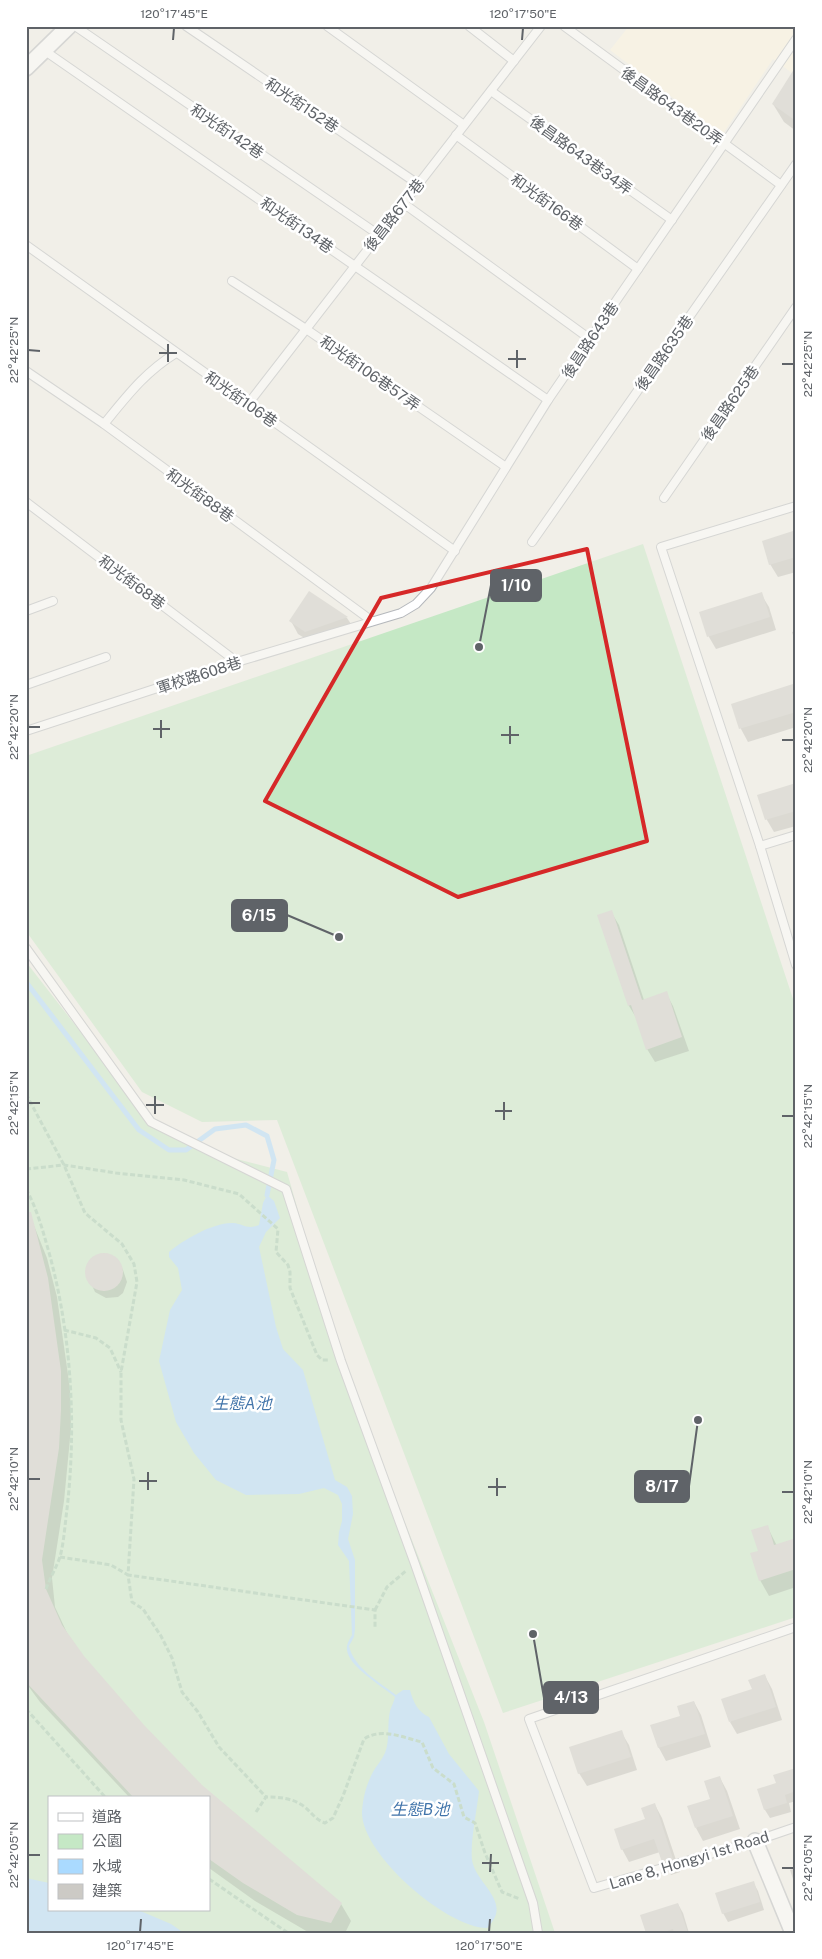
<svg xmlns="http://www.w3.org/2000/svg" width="822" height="1959" font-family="'Public Sans','Noto Sans TC',sans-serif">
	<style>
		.commercial { fill: #fef7e0 }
		.green { fill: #c5e8c5; fill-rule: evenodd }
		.water { fill: #aadaff }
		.shadow { fill: #0003 }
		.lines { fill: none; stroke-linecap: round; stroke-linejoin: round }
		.stream { stroke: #aadaff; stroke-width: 5 }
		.building { fill: #cccac5 }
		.service-casing { stroke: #b5b8bc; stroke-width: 10 }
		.minor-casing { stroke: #b5b8bc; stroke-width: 18 }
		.path { stroke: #9cc7a9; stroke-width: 3; stroke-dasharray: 5 2.5; stroke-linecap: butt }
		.service { stroke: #fff; stroke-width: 8 }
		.minor { stroke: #fff; stroke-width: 15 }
		.marked { fill: none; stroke: #d62828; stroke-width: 4; stroke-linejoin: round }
		.ticks { fill: none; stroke: #5f6368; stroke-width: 2 }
		.labels { text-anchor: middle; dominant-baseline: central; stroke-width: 5; stroke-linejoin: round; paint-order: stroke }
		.street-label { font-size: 15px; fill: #5f6368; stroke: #fff }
		.water-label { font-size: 16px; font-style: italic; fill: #4174aa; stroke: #fff }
		.leader { fill: none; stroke: #5f6368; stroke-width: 2 }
		.callout-dot { fill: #5f6368; stroke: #fff; stroke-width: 2 }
		.callout { fill: #5f6368; stroke: #5f6368; stroke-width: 2 }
		.callout-label { font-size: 16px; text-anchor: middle; font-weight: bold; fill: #fff }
		.neatline { fill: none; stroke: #5f6368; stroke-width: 2 }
		.ticks-label { font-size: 12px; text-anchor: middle; fill: #5f6368 }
	</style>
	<rect width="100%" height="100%" fill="#f1efe8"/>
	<!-- commercial -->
	<path class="commercial" d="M 629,26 L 796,26 L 796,76 L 773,59 L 722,135 L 610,50 Z"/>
	<!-- green -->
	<g class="green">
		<path d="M 643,544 L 796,1008 L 796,1617 L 503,1713 L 277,1120 L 202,1122 L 142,1092 L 26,931 L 26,756 Z"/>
		<path d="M 26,962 L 151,1122 L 221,1155 L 287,1172 L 341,1361 L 484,1722 L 555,1933 L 26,1933 ZM 49,1798 L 209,1798 L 209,1910 L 49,1910 Z"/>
	</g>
	<!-- water -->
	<g class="water">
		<path d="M 267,1195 L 274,1201 L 280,1218 L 266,1232 L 259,1247 L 276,1327 L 283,1349 L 303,1370 L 335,1480 L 347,1487 L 352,1496 L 353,1514 L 348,1539 L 355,1560 L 355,1629 L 354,1637 L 349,1646 C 354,1668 379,1682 396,1695 L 403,1690 L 410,1690 C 413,1702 418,1712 429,1717 L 449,1754 L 479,1791 C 477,1810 470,1842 472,1860 C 476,1885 514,1902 487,1928 C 447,1928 361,1854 362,1812 C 363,1798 366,1785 373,1772 C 376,1766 382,1760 385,1753 C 390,1741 387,1724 390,1711 C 391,1707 394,1702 395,1697 C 382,1686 349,1667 347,1650 C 346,1644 350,1639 352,1635 L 349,1561 L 338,1545 L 339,1532 L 342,1521 L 342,1504 L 338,1495 L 324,1488 L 299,1494 L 246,1495 L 216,1480 L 194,1453 L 176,1422 L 159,1361 L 170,1310 L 182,1290 L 178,1268 L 169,1257 L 169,1252 C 183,1240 214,1222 233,1223 C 244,1224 247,1230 259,1225 L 263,1203 Z"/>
		<path d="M 26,1878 L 49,1883 L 49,1910 L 138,1910 L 171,1924 L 184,1933 L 26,1933 Z"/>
	</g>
	<!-- shadow -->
	<g class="shadow">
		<path d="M 796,70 L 796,131 L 784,122 L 773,104 Z"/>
		<path d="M 796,531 L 796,572 L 778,577 L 770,564 Z"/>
		<path d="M 309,593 L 347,618 L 355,630 L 314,644 L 298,634 L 291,621 Z"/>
		<path d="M 761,594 L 769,607 L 776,630 L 716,649 L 709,637 L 701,613 Z"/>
		<path d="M 796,631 L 796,644 L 792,632 Z"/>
		<path d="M 796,694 L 796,727 L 748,742 L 741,729 L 733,705 Z"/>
		<path d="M 796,784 L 796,826 L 774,832 L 767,820 L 759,796 Z"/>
		<path d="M 611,912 L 619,925 L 644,1000 L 666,993 L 673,1006 L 689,1051 L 655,1062 L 647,1049 L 637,1019 L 629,1006 L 599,916 Z"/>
		<path d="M 26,1206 L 47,1258 L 57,1297 L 70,1389 L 71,1428 L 64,1501 L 52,1578 L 55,1607 L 68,1635 L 83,1657 L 143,1726 L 201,1786 L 341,1904 L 351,1921 L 345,1933 L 308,1932 L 255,1901 L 209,1868 L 209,1798 L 130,1798 L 40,1702 L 26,1683 Z"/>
		<path d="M 104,1254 L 109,1254 L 118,1261 L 123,1270 L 127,1282 L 123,1293 L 118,1297 L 106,1298 L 95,1292 L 86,1272 L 90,1261 L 93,1257 Z"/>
		<path d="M 767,1526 L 777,1546 L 796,1540 L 796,1587 L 769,1596 L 760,1580 L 759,1551 Z"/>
		<path d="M 765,1676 L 772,1689 L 782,1720 L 737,1734 L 730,1722 Z"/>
		<path d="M 694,1702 L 701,1715 L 711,1747 L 666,1761 L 659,1748 L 652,1726 L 682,1716 Z"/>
		<path d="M 621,1732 L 629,1745 L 637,1770 L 587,1786 L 579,1773 Z"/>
		<path d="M 796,1769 L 796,1801 L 789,1803 L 791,1812 L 770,1818 L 765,1810 L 759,1790 L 777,1784 Z"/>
		<path d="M 720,1778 L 727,1791 L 740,1829 L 703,1841 L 696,1828 L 711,1800 Z"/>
		<path d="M 655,1805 L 662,1818 L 680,1872 L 671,1875 L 660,1852 L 629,1862 L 622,1849 L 646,1820 Z"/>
		<path d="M 796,1868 L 796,1888 L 790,1870 Z"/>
		<path d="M 753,1882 L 758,1891 L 764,1910 L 728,1922 L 723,1913 Z"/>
		<path d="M 678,1904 L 683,1913 L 689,1933 L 647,1933 Z"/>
	</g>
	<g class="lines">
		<!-- stream -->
		<path class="stream" d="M 26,982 L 139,1130 L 169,1150 L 186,1150 L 215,1129 L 246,1125 L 267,1136 L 274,1160 L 267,1195"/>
	</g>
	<!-- building -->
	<g class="building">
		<path d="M 796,66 L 796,121 L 772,104 Z"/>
		<path d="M 796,530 L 796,557 L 769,565 L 762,541 Z"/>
		<path d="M 309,591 L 348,617 L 305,632 L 289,621 Z"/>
		<path d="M 762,592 L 770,617 L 707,637 L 699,612 Z"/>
		<path d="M 796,683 L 796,712 L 739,729 L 731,704 Z"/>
		<path d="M 796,783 L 796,811 L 765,820 L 757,795 Z"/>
		<path d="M 612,910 L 642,1000 L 667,991 L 682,1037 L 646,1050 L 631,1005 L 628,1006 L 597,915 Z"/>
		<path d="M 26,1212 L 31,1212 L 48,1278 L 61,1371 L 61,1410 L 59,1448 L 42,1560 L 46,1589 L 62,1625 L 84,1656 L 144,1725 L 202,1785 L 342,1903 L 331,1923 L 297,1915 L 243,1883 L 209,1859 L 209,1798 L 134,1798 L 26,1682 Z"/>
		<circle cx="104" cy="1272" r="19"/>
		<path d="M 768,1525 L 774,1545 L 796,1538 L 796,1569 L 759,1581 L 750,1553 L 758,1551 L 751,1530 Z"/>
		<path d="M 765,1674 L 776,1707 L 729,1722 L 721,1699 L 752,1689 L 748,1680 Z"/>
		<path d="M 694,1701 L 705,1734 L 658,1748 L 650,1725 L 680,1716 L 677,1706 Z"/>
		<path d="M 622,1730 L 631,1757 L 578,1774 L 569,1747 Z"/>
		<path d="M 796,1768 L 796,1791 L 785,1795 L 787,1803 L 764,1810 L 757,1789 L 776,1783 L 773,1775 Z"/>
		<path d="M 720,1776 L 733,1816 L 695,1828 L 687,1806 L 710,1799 L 704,1781 Z"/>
		<path d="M 655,1803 L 673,1859 L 662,1862 L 654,1839 L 621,1850 L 614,1829 L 645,1819 L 641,1808 Z"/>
		<path d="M 754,1881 L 760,1902 L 722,1914 L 715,1893 Z"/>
		<path d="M 678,1903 L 688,1933 L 674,1933 L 673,1929 L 661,1933 L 646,1933 L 640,1915 Z"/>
	</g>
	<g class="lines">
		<!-- service casing -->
		<g class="service-casing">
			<g id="service">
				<path d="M 75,26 L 379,235"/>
				<path d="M 186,26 L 418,184"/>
				<path d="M 327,26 L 464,125"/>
				<path d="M 469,26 L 514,61"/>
				<path d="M 564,26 L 781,185"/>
				<path d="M 45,51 L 548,400"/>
				<path d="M 491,91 L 672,220"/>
				<path d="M 456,135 L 638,269"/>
				<path d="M 403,203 L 590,339"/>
				<path d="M 26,245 L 455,551"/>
				<path d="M 232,281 L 306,329 L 506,467"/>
				<path d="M 26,371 L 104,424 L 372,621"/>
				<path d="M 248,404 L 541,26"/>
				<path d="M 104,424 C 127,396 145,372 176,353"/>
				<path d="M 664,498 L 796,307"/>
				<path d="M 26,502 L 237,662"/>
				<path d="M 796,506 L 661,547 L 760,846 L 796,965"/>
				<path d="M 532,542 L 796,164"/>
				<path d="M 26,611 L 53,601"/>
				<path d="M 26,685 L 106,657"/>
				<path d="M 26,731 L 237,662 L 401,613 L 416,604 L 431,588 L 548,400 L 796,39"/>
				<path d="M 760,846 L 796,835"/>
				<path d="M 26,948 L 151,1122 L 286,1189 L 341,1361 L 415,1564 L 533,1903 L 538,1933"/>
				<path d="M 796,1627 L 529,1719 L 594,1888 L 755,1841 L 796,1827"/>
			</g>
		</g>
		<!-- minor casing -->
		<g class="minor-casing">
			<g id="minor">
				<path d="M 26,68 L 69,26"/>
				<path d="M 755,1841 L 793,1933"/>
			</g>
		</g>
		<!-- path -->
		<g class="path">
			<path d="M 26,1094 L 64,1165 L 85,1213 L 122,1244 L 134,1264 L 137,1282 L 121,1372 L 121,1420 L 134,1479 L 128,1575 L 375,1610 L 375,1628"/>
			<path d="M 26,1169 L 64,1165 L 116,1173 L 184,1180 L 239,1194 L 278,1229 L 276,1252 L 288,1265 L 290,1272 L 290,1288 L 317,1355 L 322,1360 L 328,1360"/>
			<path d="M 26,1189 C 35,1205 41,1224 46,1242 C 71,1326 77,1422 67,1509 C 65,1524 64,1542 60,1557 C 56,1568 50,1578 46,1589"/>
			<path d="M 64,1330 L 96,1338 L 110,1348 L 121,1372"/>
			<path d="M 60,1557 L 111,1565 L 128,1575 L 132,1602 L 143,1609 L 161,1636 L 172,1658 L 182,1692 L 198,1712 L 219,1747 L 266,1797"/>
			<path d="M 375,1610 L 387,1587 L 407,1570"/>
			<path d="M 26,1709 L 106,1798"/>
			<path d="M 256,1812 L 266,1797 C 279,1797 291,1798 302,1805 C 311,1811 314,1819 325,1823 L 333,1818 L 343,1796 L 364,1739 C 382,1727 404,1738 422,1742 L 433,1768 L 454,1784 L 464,1817 L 475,1823 L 485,1853 L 502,1892 L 520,1899"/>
			<path d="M 209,1879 L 288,1933"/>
		</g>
		<!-- service -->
		<use href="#service" class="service"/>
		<!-- minor -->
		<use href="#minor" class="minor"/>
	</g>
	<!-- marked area -->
	<path d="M0 0H822V1959H0ZM 587,549 L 647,841 L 458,897 L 265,801 L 381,598 Z" fill="#f1efe8" fill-opacity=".55" fill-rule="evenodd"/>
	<path class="marked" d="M 587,549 L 647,841 L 458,897 L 265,801 L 381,598 Z"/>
	<!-- ticks -->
	<path class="ticks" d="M 173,40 L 174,28M 522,40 L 523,28M 28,350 L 40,351M 159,353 L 177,353M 508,359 L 526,359M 168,362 L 168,344M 782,364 L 794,364M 517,368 L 517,350M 28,727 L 40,727M 153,729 L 170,729M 501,735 L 519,735M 161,738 L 161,720M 782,740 L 794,740M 510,744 L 510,726M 28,1103 L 40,1103M 146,1105 L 164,1105M 495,1111 L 512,1111M 155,1114 L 155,1096M 782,1116 L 794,1116M 504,1120 L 504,1102M 28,1479 L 40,1479M 139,1481 L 157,1481M 488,1487 L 506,1487M 148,1490 L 148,1472M 782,1492 L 794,1492M 497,1496 L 497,1478M 28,1855 L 40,1855M 482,1863 L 499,1863M 782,1868 L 794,1868M 490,1872 L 491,1854M 140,1932 L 141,1919M 489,1932 L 490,1919"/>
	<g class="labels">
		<!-- street labels -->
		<g class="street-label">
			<text transform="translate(302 105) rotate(34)">和光街152巷</text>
			<text transform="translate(672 106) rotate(36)">後昌路643巷20弄</text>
			<text transform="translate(227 131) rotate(34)">和光街142巷</text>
			<text transform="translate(581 155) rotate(36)">後昌路643巷34弄</text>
			<text transform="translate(547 202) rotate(36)">和光街166巷</text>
			<text transform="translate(394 215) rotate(-52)">後昌路677巷</text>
			<text transform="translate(297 225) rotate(35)">和光街134巷</text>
			<text transform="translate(590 340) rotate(-56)">後昌路643巷</text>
			<text transform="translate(664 353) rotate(-55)">後昌路635巷</text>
			<text transform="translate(370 373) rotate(35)">和光街106巷57弄</text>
			<text transform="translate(241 399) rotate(35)">和光街106巷</text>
			<text transform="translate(730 403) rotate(-55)">後昌路625巷</text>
			<text transform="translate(200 495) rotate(36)">和光街88巷</text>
			<text transform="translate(132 582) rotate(37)">和光街68巷</text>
			<text transform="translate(199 675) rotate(-18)">軍校路608巷</text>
			<text transform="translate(689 1860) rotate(-17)">Lane 8, Hongyi 1st Road</text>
		</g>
		<!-- water labels -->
		<g class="water-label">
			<text x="242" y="1403">生態A池</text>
			<text x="420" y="1809">生態B池</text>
		</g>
	</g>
	<!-- callouts -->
	<path class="leader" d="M479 647L491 585M339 937L287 915M698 1420L689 1486M533 1634L544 1698"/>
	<g class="callout-dot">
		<circle cx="479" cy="647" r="5"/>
		<circle cx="339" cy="937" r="5"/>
		<circle cx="698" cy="1420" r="5"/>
		<circle cx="533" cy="1634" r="5"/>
	</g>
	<g class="callout">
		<rect x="491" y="570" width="50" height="31" rx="5"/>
		<rect x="232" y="900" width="55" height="31" rx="5"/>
		<rect x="635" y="1471" width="54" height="31" rx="5"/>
		<rect x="544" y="1682" width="54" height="31" rx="5"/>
	</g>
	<g class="callout-label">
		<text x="516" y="591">1/10</text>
		<text x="259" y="921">6/15</text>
		<text x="662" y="1492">8/17</text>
		<text x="571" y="1703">4/13</text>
	</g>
	<!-- border -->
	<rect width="822" height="1959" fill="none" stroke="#ffffff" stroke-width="55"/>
	<!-- legend -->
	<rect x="48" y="1796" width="162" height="115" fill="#ffffff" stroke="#bfc1c3"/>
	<rect x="58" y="1813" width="25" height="8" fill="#ffffff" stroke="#bfc1c3"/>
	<text x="92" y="1822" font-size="15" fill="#5f6368">道路</text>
	<rect x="58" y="1834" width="25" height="15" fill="#c5e8c5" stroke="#bfc1c3"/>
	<text x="92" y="1846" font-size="15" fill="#5f6368">公園</text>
	<rect x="58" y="1859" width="25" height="15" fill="#aadaff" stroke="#bfc1c3"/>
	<text x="92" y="1872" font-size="15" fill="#5f6368">水域</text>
	<rect x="58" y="1884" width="25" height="15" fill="#cccac5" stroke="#bfc1c3"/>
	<text x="92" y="1896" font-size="15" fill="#5f6368">建築</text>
	<rect x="28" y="28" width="766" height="1904" class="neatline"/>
	<g class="ticks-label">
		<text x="174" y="18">120°17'45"E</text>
		<text x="523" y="18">120°17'50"E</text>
		<text transform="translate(14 350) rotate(-90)" y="4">22°42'25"N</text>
		<text transform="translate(808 364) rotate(-90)" y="4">22°42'25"N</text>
		<text transform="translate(14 727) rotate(-90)" y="4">22°42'20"N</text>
		<text transform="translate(808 740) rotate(-90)" y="4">22°42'20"N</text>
		<text transform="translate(14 1103) rotate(-90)" y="4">22°42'15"N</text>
		<text transform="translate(808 1116) rotate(-90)" y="4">22°42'15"N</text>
		<text transform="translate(14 1479) rotate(-90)" y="4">22°42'10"N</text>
		<text transform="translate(808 1492) rotate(-90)" y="4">22°42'10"N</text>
		<text transform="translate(14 1855) rotate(-90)" y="4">22°42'05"N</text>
		<text transform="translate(808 1868) rotate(-90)" y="4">22°42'05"N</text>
		<text x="140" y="1950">120°17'45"E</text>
		<text x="489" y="1950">120°17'50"E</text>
	</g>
</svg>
